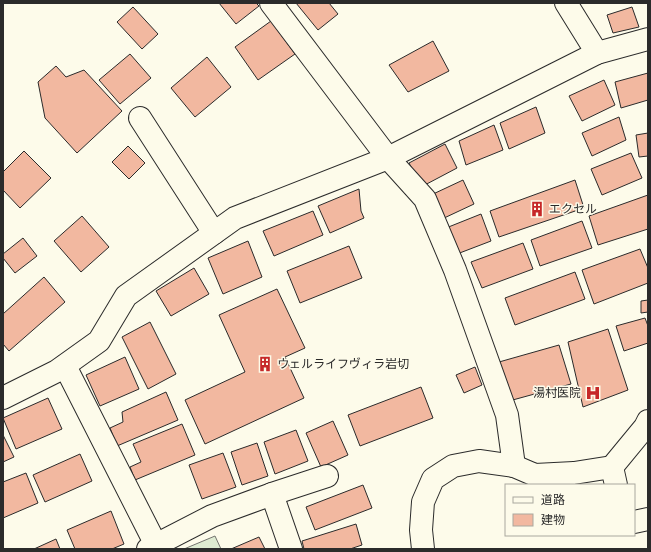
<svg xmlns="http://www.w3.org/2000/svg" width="651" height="552" font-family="'Roboto Condensed','Noto Sans JP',sans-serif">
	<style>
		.green { fill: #deebd1; stroke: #74746e }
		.building { fill: #f2b8a0; stroke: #2b2b2b }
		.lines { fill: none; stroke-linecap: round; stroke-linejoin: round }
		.minor-casing { stroke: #2b2b2b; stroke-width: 24 }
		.tertiary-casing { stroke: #2b2b2b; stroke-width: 24 }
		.minor { stroke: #fdfbea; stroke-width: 22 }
		.tertiary { stroke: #fdfbea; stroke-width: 22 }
		.labels { text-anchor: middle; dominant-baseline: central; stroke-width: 3; stroke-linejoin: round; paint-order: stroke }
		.poi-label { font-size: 12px; fill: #2b2b2b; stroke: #fdfbea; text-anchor: start }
	</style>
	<rect width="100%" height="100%" fill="#fdfbea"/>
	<!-- green -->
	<path class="green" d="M 215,536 L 221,549 L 184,549 Z"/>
	<!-- building -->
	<g class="building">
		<path d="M 219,3 L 256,3 L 259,6 L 236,24 Z"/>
		<path d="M 296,3 L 329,3 L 338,14 L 318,30 Z"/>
		<path d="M 133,7 L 158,34 L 142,49 L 117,22 Z"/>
		<path d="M 632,7 L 639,27 L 613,33 L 607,15 Z"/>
		<path d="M 271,21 L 295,54 L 258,80 L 235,47 Z"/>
		<path d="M 433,41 L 449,71 L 408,92 L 389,65 Z"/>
		<path d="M 130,54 L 151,78 L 120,104 L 99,80 Z"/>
		<path d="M 207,57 L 231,87 L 195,117 L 171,88 Z"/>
		<path d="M 56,66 L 66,77 L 84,70 L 122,111 L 77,153 L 45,118 L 38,82 Z"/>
		<path d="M 648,73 L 648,100 L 621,108 L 615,82 Z"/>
		<path d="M 604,80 L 615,105 L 582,121 L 569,96 Z"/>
		<path d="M 536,107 L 545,133 L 509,149 L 500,123 Z"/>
		<path d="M 619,117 L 626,140 L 592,156 L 582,133 Z"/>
		<path d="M 494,125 L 503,150 L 466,165 L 459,141 Z"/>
		<path d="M 648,133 L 648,156 L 639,157 L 636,135 Z"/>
		<path d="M 445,144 L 457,168 L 421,187 L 409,163 Z"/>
		<path d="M 128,146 L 145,163 L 129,179 L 112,162 Z"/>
		<path d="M 24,151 L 51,178 L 20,208 L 3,190 L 3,172 Z"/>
		<path d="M 631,153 L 642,178 L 602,195 L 591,169 Z"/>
		<path d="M 463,180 L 474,204 L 442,219 L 431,195 Z"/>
		<path d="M 575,180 L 584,208 L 499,237 L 490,211 Z"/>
		<path d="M 359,189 L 361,211 L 364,218 L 330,233 L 318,206 Z"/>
		<path d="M 648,195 L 648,229 L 598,245 L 589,216 Z"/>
		<path d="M 313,211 L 323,235 L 274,256 L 263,231 Z"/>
		<path d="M 481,214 L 491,241 L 457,254 L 446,228 Z"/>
		<path d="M 82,216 L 109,247 L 81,272 L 54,241 Z"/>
		<path d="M 582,221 L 592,248 L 540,266 L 531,240 Z"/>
		<path d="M 23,238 L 37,256 L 15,273 L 3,258 L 3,254 Z"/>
		<path d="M 248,241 L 262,277 L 223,294 L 208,258 Z"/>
		<path d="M 523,243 L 533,269 L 482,288 L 471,262 Z"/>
		<path d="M 349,246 L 362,278 L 300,303 L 287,271 Z"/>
		<path d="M 640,249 L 648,268 L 648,283 L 594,304 L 582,270 Z"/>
		<path d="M 194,268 L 209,294 L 171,316 L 156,291 Z"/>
		<path d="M 575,272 L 585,299 L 515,325 L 505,298 Z"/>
		<path d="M 44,277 L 65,302 L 9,351 L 3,344 L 3,314 Z"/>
		<path d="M 277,289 L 305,348 L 285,357 L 304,398 L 205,444 L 185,400 L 245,372 L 219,315 Z"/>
		<path d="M 648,300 L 648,312 L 641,313 L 641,301 Z"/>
		<path d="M 645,318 L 648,326 L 648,343 L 624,351 L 616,326 Z"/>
		<path d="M 150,322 L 176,374 L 148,389 L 122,337 Z"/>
		<path d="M 608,329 L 628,390 L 583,407 L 568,342 Z"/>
		<path d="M 559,345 L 571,384 L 509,401 L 499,362 Z"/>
		<path d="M 125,357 L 139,389 L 100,406 L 86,375 Z"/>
		<path d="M 475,367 L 482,385 L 464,393 L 456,375 Z"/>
		<path d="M 421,387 L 433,418 L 360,446 L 348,415 Z"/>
		<path d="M 166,392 L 178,420 L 117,446 L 110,428 L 123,422 L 122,412 Z"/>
		<path d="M 48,398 L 62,429 L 16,449 L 3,418 Z"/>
		<path d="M 333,421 L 348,455 L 321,467 L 306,433 Z"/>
		<path d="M 182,424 L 195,455 L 135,480 L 130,467 L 141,462 L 133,444 Z"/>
		<path d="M 296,430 L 308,461 L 275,474 L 264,442 Z"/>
		<path d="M 3,435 L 14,457 L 3,462 Z"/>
		<path d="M 257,443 L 268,476 L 242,485 L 231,452 Z"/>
		<path d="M 223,453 L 236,487 L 202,499 L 189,465 Z"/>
		<path d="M 80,454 L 92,481 L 45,502 L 33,475 Z"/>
		<path d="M 26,473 L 38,503 L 3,518 L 3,482 Z"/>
		<path d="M 363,485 L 372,508 L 315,530 L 306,507 Z"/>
		<path d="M 111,511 L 124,544 L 112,549 L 75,549 L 67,530 Z"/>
		<path d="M 356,524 L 362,545 L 350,549 L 304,549 L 302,541 Z"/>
		<path d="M 259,537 L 265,549 L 231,549 Z"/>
		<path d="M 56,539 L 60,549 L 34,549 Z"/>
	</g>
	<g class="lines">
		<!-- minor casing -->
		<g class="minor-casing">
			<g id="minor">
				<path d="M 271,3 L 388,158 L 425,199 L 455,270 L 507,415 L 514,466"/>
				<path d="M 566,3 L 597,53"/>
				<path d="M 140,118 L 214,233"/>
				<path d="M 65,366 L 156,545"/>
				<path d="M 3,398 L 57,371 L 99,341 L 126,296 L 235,218 L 388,158 L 597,53 L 648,39"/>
				<path d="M 612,467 L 616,485"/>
				<path d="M 272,494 L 327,476"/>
				<path d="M 634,522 L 648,519"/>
				<path d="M 148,549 L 212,516 L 272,494 L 291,549"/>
			</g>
		</g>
		<!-- tertiary casing -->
		<g class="tertiary-casing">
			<path id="tertiary" d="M 423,549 L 421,530 L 423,502 L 433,479 L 453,466 L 479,461 L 514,466 L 535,475 L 574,473 L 612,467 L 645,427 L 648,421"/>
		</g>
		<!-- minor -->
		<use href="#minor" class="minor"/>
		<!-- tertiary -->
		<use href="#tertiary" class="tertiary"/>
	</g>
	<!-- icons -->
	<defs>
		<g id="building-bare" transform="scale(1.2)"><path d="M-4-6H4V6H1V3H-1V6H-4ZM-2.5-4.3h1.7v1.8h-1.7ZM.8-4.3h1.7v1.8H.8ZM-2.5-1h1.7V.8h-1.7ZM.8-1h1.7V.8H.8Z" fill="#c62828" stroke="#fdfbea" stroke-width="2.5" paint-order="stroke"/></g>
		<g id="hospital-bare" transform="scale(1.2)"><path d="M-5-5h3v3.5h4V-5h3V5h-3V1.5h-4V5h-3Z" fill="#c62828" stroke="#fdfbea" stroke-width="2.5" paint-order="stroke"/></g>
	</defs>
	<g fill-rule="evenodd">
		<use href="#building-bare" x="537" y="209"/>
		<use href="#building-bare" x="265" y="364"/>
		<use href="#hospital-bare" x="593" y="393"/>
	</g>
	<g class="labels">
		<!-- poi labels -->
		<g class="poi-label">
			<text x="549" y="209">エクセル</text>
			<text x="277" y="364">ウェルライフヴィラ岩切</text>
			<text x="581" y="393" text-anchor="end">湯村医院</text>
		</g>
	</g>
	<!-- border -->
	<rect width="651" height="552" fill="none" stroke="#2b2b2b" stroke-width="8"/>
	<!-- legend -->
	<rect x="505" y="484" width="130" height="52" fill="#fdfbea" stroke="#a9a89e"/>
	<rect x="513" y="497" width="20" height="6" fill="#fdfbea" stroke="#a9a89e"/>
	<text x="541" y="504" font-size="12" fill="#2b2b2b">道路</text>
	<rect x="513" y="514" width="20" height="12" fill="#f2b8a0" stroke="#a9a89e"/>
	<text x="541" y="524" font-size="12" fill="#2b2b2b">建物</text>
</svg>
